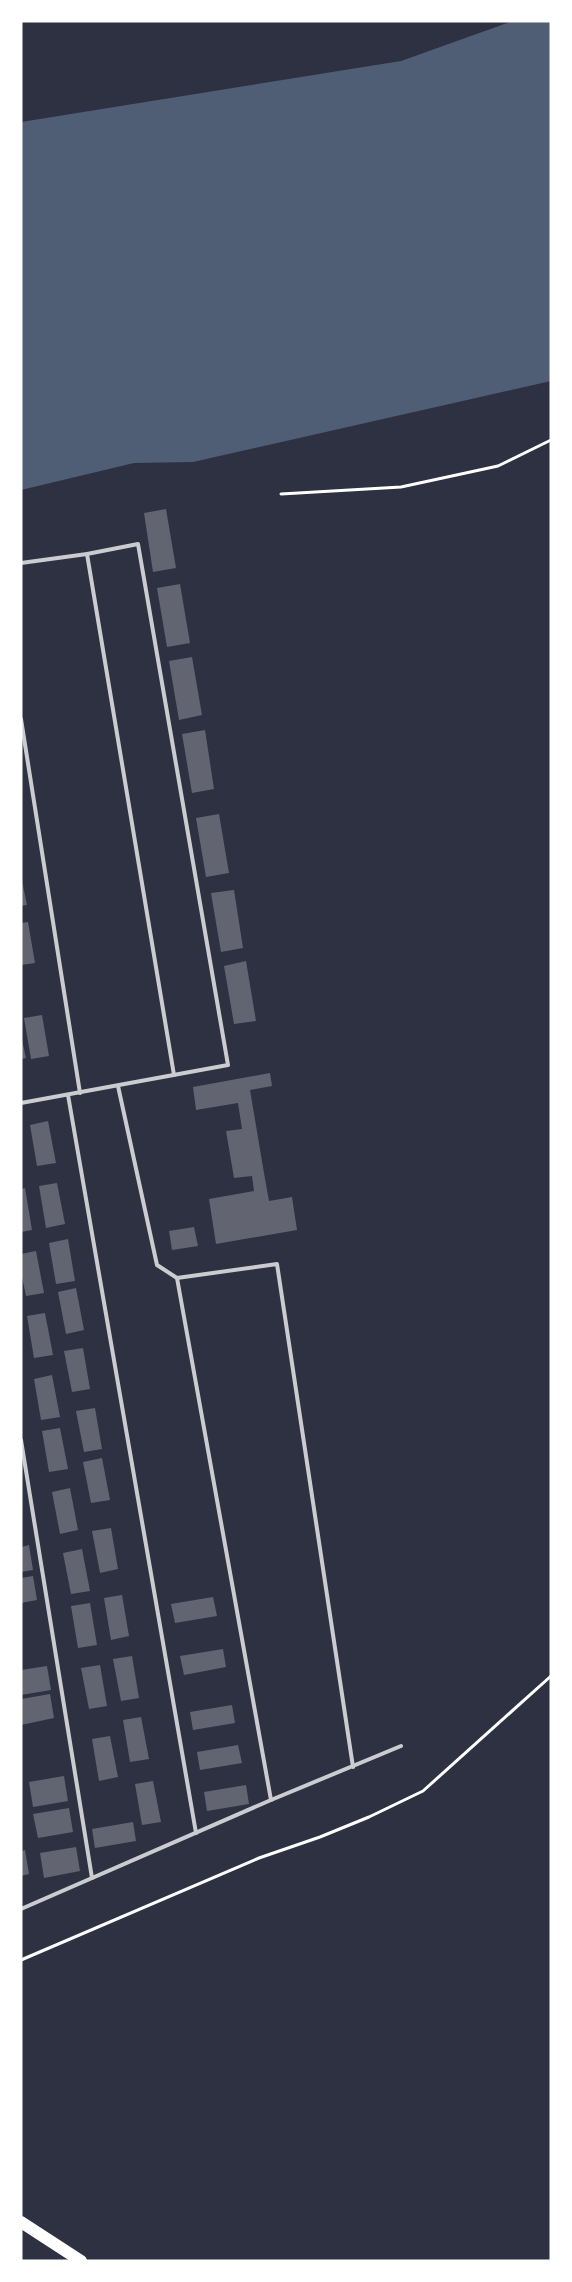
<svg xmlns="http://www.w3.org/2000/svg" width="572" height="2282" font-family="Karla,sans-serif">
	<style>
		.water { fill: #4f5d75 }
		.building { fill: #626471 }
		.lines { fill: none; stroke-linecap: round; stroke-linejoin: round }
		.path { stroke: #fff; stroke-width: 3 }
		.service { stroke: #caccd0; stroke-width: 4 }
		.primary { stroke: #fff; stroke-width: 12 }
	</style>
	<rect width="100%" height="100%" fill="#2d3142"/>
	<!-- water -->
	<path class="water" d="M 513,21 L 551,21 L 551,381 L 193,462 L 134,463 L 21,490 L 21,122 L 401,61 Z"/>
	<!-- building -->
	<g class="building">
		<path d="M 166,509 L 176,568 L 153,572 L 144,513 Z"/>
		<path d="M 180,584 L 190,643 L 167,647 L 157,588 Z"/>
		<path d="M 192,657 L 202,715 L 179,720 L 169,661 Z"/>
		<path d="M 205,730 L 214,789 L 192,793 L 182,734 Z"/>
		<path d="M 219,814 L 229,873 L 206,877 L 196,818 Z"/>
		<path d="M 21,876 L 27,905 L 21,906 Z"/>
		<path d="M 234,890 L 243,948 L 221,952 L 211,893 Z"/>
		<path d="M 28,922 L 35,963 L 21,965 L 21,923 Z"/>
		<path d="M 246,961 L 256,1021 L 234,1024 L 224,966 Z"/>
		<path d="M 42,1015 L 49,1056 L 31,1059 L 24,1018 Z"/>
		<path d="M 21,1036 L 26,1058 L 21,1059 Z"/>
		<path d="M 270,1073 L 272,1086 L 250,1090 L 264,1173 L 269,1201 L 292,1197 L 297,1230 L 216,1244 L 209,1199 L 254,1191 L 252,1176 L 234,1178 L 226,1131 L 242,1129 L 238,1103 L 196,1110 L 193,1087 Z"/>
		<path d="M 48,1121 L 56,1163 L 37,1166 L 30,1125 Z"/>
		<path d="M 57,1183 L 65,1224 L 46,1228 L 39,1186 Z"/>
		<path d="M 25,1188 L 32,1230 L 21,1232 L 21,1189 Z"/>
		<path d="M 194,1227 L 198,1246 L 172,1250 L 169,1231 Z"/>
		<path d="M 68,1239 L 75,1281 L 56,1284 L 49,1243 Z"/>
		<path d="M 36,1251 L 44,1293 L 26,1296 L 21,1272 L 21,1254 Z"/>
		<path d="M 76,1288 L 84,1330 L 66,1334 L 58,1292 Z"/>
		<path d="M 45,1313 L 53,1355 L 34,1358 L 27,1316 Z"/>
		<path d="M 83,1348 L 90,1389 L 72,1392 L 64,1351 Z"/>
		<path d="M 52,1375 L 60,1417 L 41,1420 L 34,1379 Z"/>
		<path d="M 95,1408 L 102,1449 L 84,1452 L 76,1411 Z"/>
		<path d="M 60,1428 L 68,1469 L 49,1472 L 42,1431 Z"/>
		<path d="M 102,1458 L 110,1500 L 91,1503 L 83,1462 Z"/>
		<path d="M 70,1488 L 78,1530 L 60,1534 L 52,1492 Z"/>
		<path d="M 111,1528 L 118,1569 L 100,1573 L 92,1531 Z"/>
		<path d="M 29,1545 L 33,1570 L 21,1572 L 21,1547 Z"/>
		<path d="M 82,1549 L 90,1591 L 71,1594 L 63,1553 Z"/>
		<path d="M 33,1576 L 37,1600 L 21,1603 L 21,1578 Z"/>
		<path d="M 122,1595 L 129,1636 L 111,1640 L 104,1598 Z"/>
		<path d="M 213,1597 L 217,1616 L 175,1623 L 171,1604 Z"/>
		<path d="M 90,1603 L 97,1645 L 78,1648 L 71,1606 Z"/>
		<path d="M 223,1649 L 226,1667 L 184,1675 L 180,1656 Z"/>
		<path d="M 132,1656 L 139,1698 L 121,1701 L 113,1659 Z"/>
		<path d="M 100,1665 L 107,1706 L 89,1709 L 81,1668 Z"/>
		<path d="M 47,1666 L 51,1690 L 21,1695 L 21,1670 Z"/>
		<path d="M 50,1694 L 54,1718 L 21,1725 L 21,1699 Z"/>
		<path d="M 232,1705 L 235,1723 L 193,1730 L 190,1712 Z"/>
		<path d="M 141,1717 L 149,1759 L 130,1762 L 123,1720 Z"/>
		<path d="M 110,1736 L 118,1777 L 99,1781 L 92,1739 Z"/>
		<path d="M 238,1745 L 242,1763 L 200,1770 L 197,1752 Z"/>
		<path d="M 64,1776 L 68,1801 L 33,1807 L 29,1782 Z"/>
		<path d="M 153,1781 L 161,1822 L 142,1825 L 135,1784 Z"/>
		<path d="M 246,1785 L 249,1804 L 207,1811 L 204,1792 Z"/>
		<path d="M 69,1808 L 73,1832 L 38,1838 L 33,1814 Z"/>
		<path d="M 133,1822 L 136,1841 L 95,1848 L 92,1829 Z"/>
		<path d="M 76,1847 L 80,1871 L 44,1878 L 40,1853 Z"/>
		<path d="M 25,1850 L 29,1874 L 21,1876 L 21,1851 Z"/>
	</g>
	<g class="lines">
		<!-- path -->
		<g class="path">
			<path d="M 281,494 L 401,487 L 498,466 L 551,440"/>
			<path d="M 21,1960 L 259,1858 L 320,1837 L 369,1817 L 423,1791 L 551,1676"/>
		</g>
		<!-- service -->
		<g class="service">
			<path d="M 87,554 L 174,1075"/>
			<path d="M 21,563 L 87,554 L 138,544 L 228,1065 L 21,1103"/>
			<path d="M 21,719 L 80,1093"/>
			<path d="M 118,1086 L 157,1265 L 177,1278 L 271,1800"/>
			<path d="M 68,1095 L 196,1833"/>
			<path d="M 177,1278 L 277,1264 L 353,1767"/>
			<path d="M 21,1440 L 92,1878"/>
			<path d="M 21,1909 L 271,1800 L 401,1746"/>
		</g>
		<!-- primary -->
		<path class="primary" d="M 21,2222 L 81,2261"/>
	</g>
	<!-- border -->
	<rect width="572" height="2282" fill="none" stroke="#ffffff" stroke-width="45"/>
</svg>
